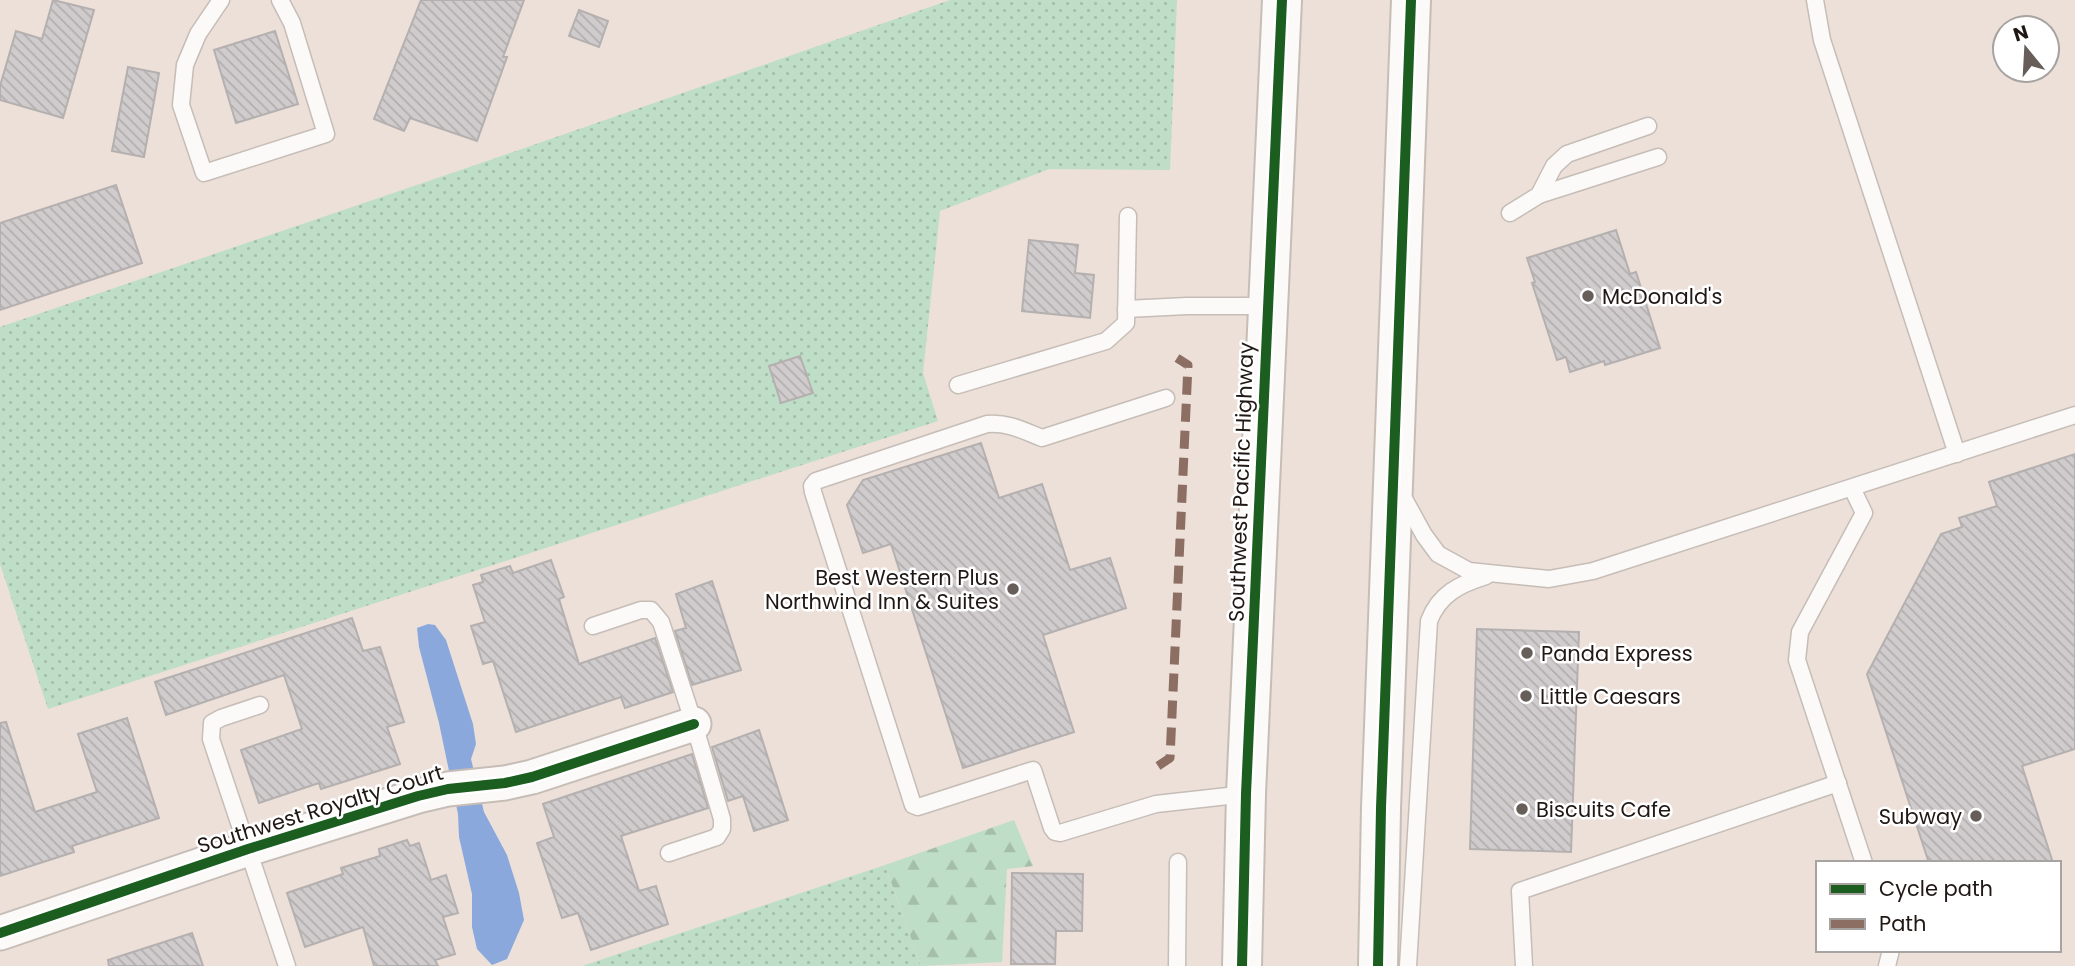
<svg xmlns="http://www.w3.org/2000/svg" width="2075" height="966" font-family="Poppins,sans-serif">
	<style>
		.grass { fill: url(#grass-dots) }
		.forest { fill: url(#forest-firs) }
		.water { fill: #8ba8dd }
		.building { fill: url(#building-back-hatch); stroke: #b5b0b0; stroke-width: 2 }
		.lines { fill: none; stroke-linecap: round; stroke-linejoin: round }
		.service-casing { stroke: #c6bdb7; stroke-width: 19 }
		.minor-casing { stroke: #c6bdb7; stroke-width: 37 }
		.trunk-casing { stroke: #c6bdb7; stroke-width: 42 }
		.service { stroke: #fcfaf9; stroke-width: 16 }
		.minor { stroke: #fcfaf9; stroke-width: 33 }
		.trunk { stroke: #fcfaf9; stroke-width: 38 }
		.quiet { stroke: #8d6e63; stroke-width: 9; stroke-dasharray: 18 9; stroke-linecap: butt }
		.cycleway-casing { stroke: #fff; stroke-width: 15 }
		.cycleway { stroke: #1b5e20; stroke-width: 10 }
		.poi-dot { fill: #675e59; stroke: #fff; stroke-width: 2.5 }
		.labels { text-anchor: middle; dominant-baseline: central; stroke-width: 5; stroke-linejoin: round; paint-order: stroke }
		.poi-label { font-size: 21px; fill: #201814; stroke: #fff; text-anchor: start }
		.street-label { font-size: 21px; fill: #201814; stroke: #fff }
	</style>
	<defs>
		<pattern id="grass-dots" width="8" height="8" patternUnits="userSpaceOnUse" patternTransform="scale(1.75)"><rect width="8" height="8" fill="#bfdec7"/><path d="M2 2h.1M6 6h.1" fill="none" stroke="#a4beaa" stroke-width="1.8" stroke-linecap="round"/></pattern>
		<pattern id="forest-firs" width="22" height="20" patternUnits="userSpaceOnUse" patternTransform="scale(1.75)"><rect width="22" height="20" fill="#bfdec7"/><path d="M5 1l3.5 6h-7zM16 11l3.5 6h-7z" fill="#a4beaa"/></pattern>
		<pattern id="building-back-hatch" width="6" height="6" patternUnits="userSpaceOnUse" patternTransform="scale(1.75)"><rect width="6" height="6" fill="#d0cbcc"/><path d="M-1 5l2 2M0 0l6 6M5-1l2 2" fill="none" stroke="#b2aeae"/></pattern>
	</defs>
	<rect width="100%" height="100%" fill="#ece0d9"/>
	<!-- grass -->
	<g class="grass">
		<path d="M 950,0 L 1177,0 L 1170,170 L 1049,169 L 940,211 L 923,373 L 938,421 L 48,709 L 0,564 L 0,327 L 490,160 Z"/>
		<path d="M 885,865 L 921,966 L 582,966 Z"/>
	</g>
	<!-- forest -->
	<path class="forest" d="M 1014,820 L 1033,866 L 1007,869 L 1002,962 L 921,966 L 885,865 Z"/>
	<!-- water -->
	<path class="water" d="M 428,624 L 435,625 L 446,640 L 473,724 L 476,744 L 471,759 L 484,812 L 507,855 L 519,893 L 524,920 L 507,959 L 492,965 L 477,949 L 472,927 L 472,894 L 459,837 L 458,814 L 439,723 L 419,647 L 417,628 Z"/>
	<!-- building -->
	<g class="building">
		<path d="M 53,0 L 94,10 L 63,118 L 0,100 L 0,86 L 16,31 L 42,39 Z"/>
		<path d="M 421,0 L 524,0 L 503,57 L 507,57 L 477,141 L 410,118 L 404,131 L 374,119 Z"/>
		<path d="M 579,10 L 608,21 L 599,47 L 569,36 Z"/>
		<path d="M 275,31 L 298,104 L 236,123 L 214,50 Z"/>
		<path d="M 128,67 L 159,73 L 144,157 L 112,151 Z"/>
		<path d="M 116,185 L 142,263 L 0,310 L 0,223 Z"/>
		<path d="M 1616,230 L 1630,274 L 1636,272 L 1660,348 L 1605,365 L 1604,361 L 1570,372 L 1566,357 L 1557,360 L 1532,283 L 1535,282 L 1527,258 Z"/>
		<path d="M 1029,240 L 1078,245 L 1075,273 L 1094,275 L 1090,318 L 1022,311 Z"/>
		<path d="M 800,356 L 813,393 L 781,403 L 769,366 Z"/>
		<path d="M 981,443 L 999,498 L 1042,484 L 1070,570 L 1110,558 L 1126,608 L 1043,635 L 1074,732 L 963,768 L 891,544 L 863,553 L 847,505 L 863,480 Z"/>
		<path d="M 2075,454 L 2075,749 L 2022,766 L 2053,863 L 1929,863 L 1867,674 L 1941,534 L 1962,527 L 1959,518 L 1997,506 L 1989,482 Z"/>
		<path d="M 551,560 L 564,597 L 559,599 L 579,664 L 655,638 L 673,692 L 625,708 L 621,697 L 516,732 L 493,661 L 483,664 L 471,626 L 485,622 L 473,585 L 483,582 L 481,575 L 510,566 L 513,573 Z"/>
		<path d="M 712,581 L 741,670 L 692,685 L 675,631 L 686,628 L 676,594 Z"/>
		<path d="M 352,618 L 363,651 L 380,647 L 404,722 L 387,727 L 400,764 L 321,789 L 319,783 L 259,803 L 241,750 L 302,729 L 284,675 L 166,715 L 155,682 Z"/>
		<path d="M 1477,629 L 1579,632 L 1571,852 L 1470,849 Z"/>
		<path d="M 127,718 L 159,818 L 72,846 L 74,852 L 0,876 L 0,723 L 6,722 L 35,812 L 97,792 L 78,734 Z"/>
		<path d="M 759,730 L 788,820 L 754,831 L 743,796 L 728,801 L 712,747 Z"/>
		<path d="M 692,754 L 708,808 L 621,836 L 639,891 L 656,886 L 668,924 L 591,950 L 578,913 L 562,918 L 537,843 L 554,837 L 543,804 Z"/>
		<path d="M 407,840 L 410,846 L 419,843 L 431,880 L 446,875 L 458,913 L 443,917 L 455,954 L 435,960 L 438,966 L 374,966 L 363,927 L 305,947 L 287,893 L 343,874 L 341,868 L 380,856 L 379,849 Z"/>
		<path d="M 1012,873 L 1083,874 L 1082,931 L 1056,931 L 1055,964 L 1011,964 Z"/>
		<path d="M 192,933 L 203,966 L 109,966 L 108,960 Z"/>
	</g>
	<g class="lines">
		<!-- service casing -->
		<g class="service-casing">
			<g id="service">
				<path d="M 221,0 L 198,34 L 185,65 L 181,105 L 204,173 L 326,134 L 292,23 L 280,0"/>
				<path d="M 1815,0 L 1822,40 L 1957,454"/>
				<path d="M 1539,195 L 1658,157"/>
				<path d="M 1510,213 L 1539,195 L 1554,166 L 1567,154 L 1648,126"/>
				<path d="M 1126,309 L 1187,306 L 1266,306"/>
				<path d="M 958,385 L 1106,341 L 1126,323 L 1128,216"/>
				<path d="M 1166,398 L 1042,438 C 1024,431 1008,422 987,424 L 816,481 L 812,486 L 813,492 L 913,805 L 918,807 L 1033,770 L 1052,828 L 1055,832 L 1060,833 L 1156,804 L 1246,794"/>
				<path d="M 1852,488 L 1864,513 L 1800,632 L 1797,660 L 1864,863"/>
				<path d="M 1402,495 L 1424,535 L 1438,554 L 1469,571 L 1549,579 L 1593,571 L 2075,415"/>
				<path d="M 593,626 L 641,610 L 651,610 L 661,622 L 694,724 L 722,819 L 722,829 L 717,837 L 669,853"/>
				<path d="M 260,705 L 221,718 L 212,723 L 211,739 L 287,966"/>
				<path d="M 1177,966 L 1178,862"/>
				<path d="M 1408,966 L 1429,621 C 1439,594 1460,584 1486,576"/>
				<path d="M 1524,966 L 1520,891 L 1838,783"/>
				<path d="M 1887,966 L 1891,950"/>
			</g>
		</g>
		<!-- minor casing -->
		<g class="minor-casing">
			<path id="minor" d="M 0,933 L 248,849 L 418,796 L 448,789 L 505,783 L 532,777 L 694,724"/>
		</g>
		<!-- trunk casing -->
		<g class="trunk-casing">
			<g id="trunk">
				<path d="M 1242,966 L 1246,794 L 1282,0"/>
				<path d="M 1378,966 L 1381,808 L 1411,0"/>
			</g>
		</g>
		<!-- service -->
		<use href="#service" class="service"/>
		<!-- minor -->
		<use href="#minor" class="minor"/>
		<!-- trunk -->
		<use href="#trunk" class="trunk"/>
		<!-- quiet -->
		<path class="quiet" d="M 1158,766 L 1170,758 L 1188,365 L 1177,358"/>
		<!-- cycleway casing -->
		<g class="cycleway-casing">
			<g id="cycleway">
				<path d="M 0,933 L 248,849 L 418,796 L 448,789 L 505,783 L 532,777 L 694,724"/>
				<path d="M 1242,966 L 1246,794 L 1282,0"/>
				<path d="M 1378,966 L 1381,808 L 1411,0"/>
			</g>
		</g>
		<!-- cycleway -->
		<use href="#cycleway" class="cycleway"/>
	</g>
	<!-- markers -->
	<g class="poi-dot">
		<circle cx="1588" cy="296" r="7"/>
		<circle cx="1013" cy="589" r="7"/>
		<circle cx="1527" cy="653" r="7"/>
		<circle cx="1526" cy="696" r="7"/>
		<circle cx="1522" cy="809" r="7"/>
		<circle cx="1976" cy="816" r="7"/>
	</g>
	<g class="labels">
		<!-- poi labels -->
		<g class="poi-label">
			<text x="1602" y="296">McDonald's</text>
			<text x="999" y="577" text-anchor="end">Best Western Plus<tspan x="999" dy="24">Northwind Inn &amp; Suites</tspan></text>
			<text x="1541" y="653">Panda Express</text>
			<text x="1540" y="696">Little Caesars</text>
			<text x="1536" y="809">Biscuits Cafe</text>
			<text x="1962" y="816" text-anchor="end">Subway</text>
		</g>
		<!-- street labels -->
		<g class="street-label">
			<text transform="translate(1241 482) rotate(-88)">Southwest Pacific Highway</text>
			<text transform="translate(320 809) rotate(-17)">Southwest Royalty Court</text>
		</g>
	</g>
	<!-- legend -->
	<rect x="1816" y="861" width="245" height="91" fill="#ffffff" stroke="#a6a3a1" stroke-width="2"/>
	<rect x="1830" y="884" width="35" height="10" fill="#1b5e20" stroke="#a6a3a1" stroke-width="2"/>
	<text x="1879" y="896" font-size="21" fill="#201814">Cycle path</text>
	<rect x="1830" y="919" width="35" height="10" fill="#8d6e63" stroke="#a6a3a1" stroke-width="2"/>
	<text x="1879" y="931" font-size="21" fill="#201814">Path</text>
	<!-- north arrow -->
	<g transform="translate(2026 49) rotate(342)"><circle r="33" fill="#ffffff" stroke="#a6a3a1" stroke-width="2"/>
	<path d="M0-5L12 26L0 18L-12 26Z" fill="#675e59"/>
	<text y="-10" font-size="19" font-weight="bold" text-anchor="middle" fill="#201814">N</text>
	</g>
</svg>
